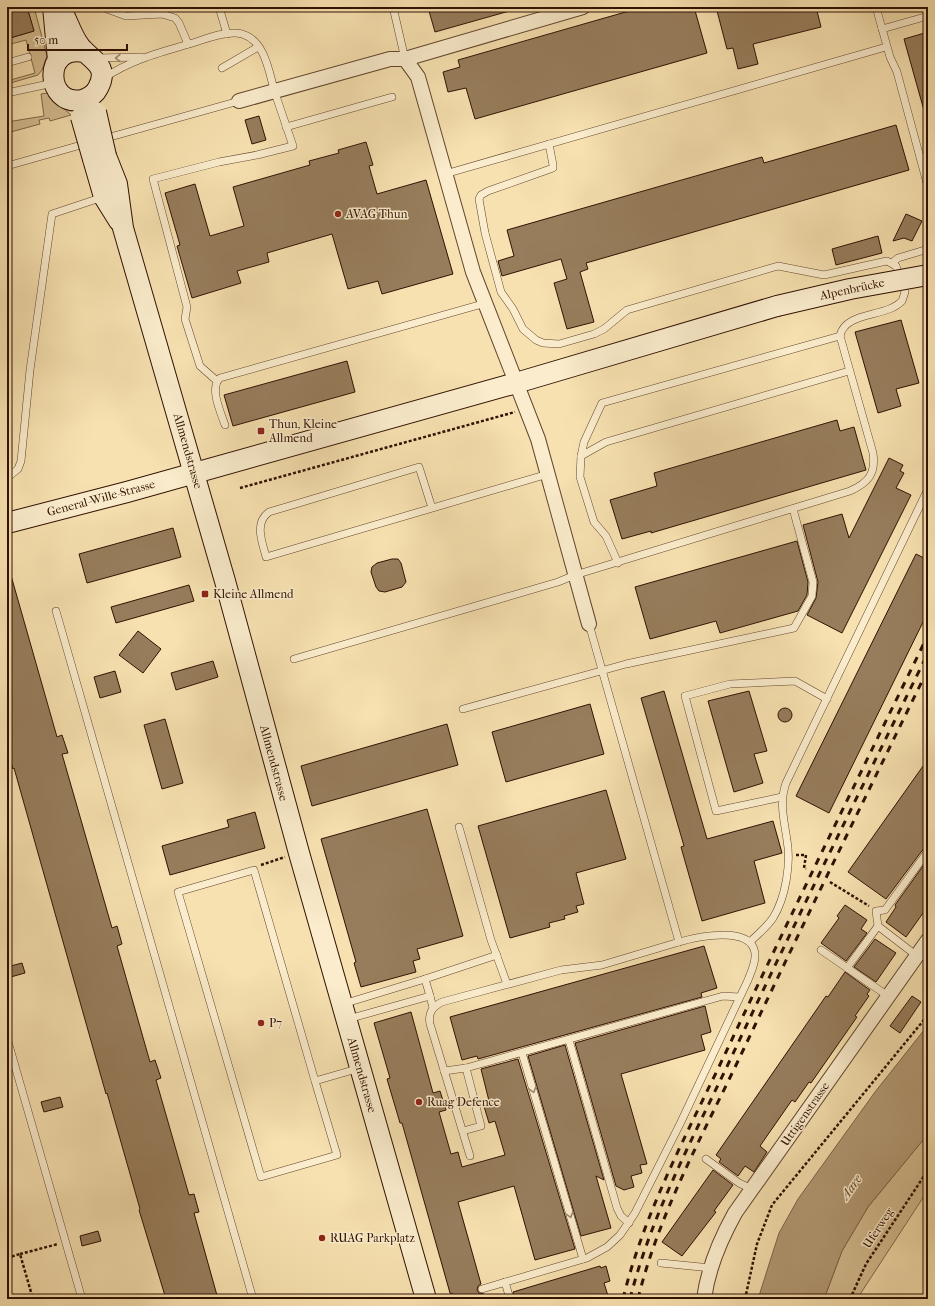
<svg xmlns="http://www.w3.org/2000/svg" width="935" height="1306" font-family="'IM FELL French Canon',serif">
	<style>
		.green { fill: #d5be92; stroke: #82684a }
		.water { fill: #b39a75; stroke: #7f6347 }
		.building { fill: #977d5c; stroke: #301102 }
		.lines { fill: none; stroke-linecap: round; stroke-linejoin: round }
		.service-casing { stroke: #62452e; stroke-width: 8 }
		.minor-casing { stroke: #62452e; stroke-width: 16 }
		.secondary-casing { stroke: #301102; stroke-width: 22 }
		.path { stroke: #301102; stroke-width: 2.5; stroke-dasharray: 3 2; stroke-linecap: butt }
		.service { stroke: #faeccc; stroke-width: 7 }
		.minor { stroke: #faeccc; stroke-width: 14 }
		.secondary { stroke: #faeccc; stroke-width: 20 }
		.rail { stroke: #301102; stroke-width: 3; stroke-dasharray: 7 7; stroke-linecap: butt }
		.secondary-bridge-casing { stroke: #301102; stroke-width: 22; stroke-linecap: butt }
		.secondary-bridge { stroke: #faeccc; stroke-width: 20 }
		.oneway { stroke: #9f8971 }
		.poi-dot { fill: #8f2418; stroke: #faeccc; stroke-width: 1.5 }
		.labels { text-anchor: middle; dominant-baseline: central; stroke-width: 3; stroke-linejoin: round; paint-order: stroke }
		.poi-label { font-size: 12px; fill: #301102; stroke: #faeccc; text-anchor: start }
		.street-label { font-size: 12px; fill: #301102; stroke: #faeccc }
		.water-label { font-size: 13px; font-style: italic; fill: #644830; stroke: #faeccc }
	</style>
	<rect width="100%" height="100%" fill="#f7e1b0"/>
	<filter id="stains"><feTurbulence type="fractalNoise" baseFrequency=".005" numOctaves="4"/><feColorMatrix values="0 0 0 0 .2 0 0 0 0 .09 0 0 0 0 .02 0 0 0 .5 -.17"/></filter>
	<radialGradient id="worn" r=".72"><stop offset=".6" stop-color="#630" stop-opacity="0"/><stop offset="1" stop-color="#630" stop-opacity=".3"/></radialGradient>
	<!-- green -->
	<g class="green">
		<path d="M 27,7 L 34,7 L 47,56 L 42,70 L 38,75 L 7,84 L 7,81 L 35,73 L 26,40 L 7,45 L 7,39 L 34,31 Z"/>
		<path d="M 47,93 L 71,115 L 50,121 L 49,118 L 39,120 L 40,124 L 7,133 L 7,122 L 44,116 L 41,94 Z"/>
		<path d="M 928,1134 L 928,1190 L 857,1299 L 824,1299 L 842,1251 L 868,1207 Z"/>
	</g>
	<!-- water -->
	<path class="water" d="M 928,1025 L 928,1134 L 868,1207 L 842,1251 L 824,1299 L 758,1299 L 779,1233 L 798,1199 L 875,1092 Z"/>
	<!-- building -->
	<g class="building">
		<path d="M 7,7 L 27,7 L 34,31 L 7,39 Z"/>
		<path d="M 444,7 L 513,7 L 513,10 L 435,32 L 429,11 Z"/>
		<path d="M 643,7 L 694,7 L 707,53 L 475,119 L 466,88 L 448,92 L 443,72 L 460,67 L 458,60 Z"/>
		<path d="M 716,7 L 816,7 L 821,27 L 753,44 L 758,64 L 738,69 L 733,48 L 727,49 Z"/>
		<path d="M 928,32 L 928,114 L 925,114 L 904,39 Z"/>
		<path d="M 259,116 L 266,140 L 252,144 L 245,120 Z"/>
		<path d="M 896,125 L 909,170 L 586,263 L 588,269 L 580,272 L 594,322 L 567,329 L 554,283 L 567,279 L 561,259 L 502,276 L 498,261 L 514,256 L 507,230 L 762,157 L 764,163 Z"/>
		<path d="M 366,142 L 373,165 L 369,166 L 377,194 L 426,180 L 453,274 L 382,294 L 378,281 L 348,289 L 332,234 L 267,253 L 269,262 L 237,271 L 241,283 L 192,298 L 177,246 L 180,245 L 165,193 L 195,184 L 210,236 L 244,226 L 233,187 L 310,165 L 309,161 L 339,153 L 338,150 Z"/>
		<path d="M 906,214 L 922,221 L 912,241 L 904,238 L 893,241 Z"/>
		<path d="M 878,236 L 882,253 L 836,265 L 832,249 Z"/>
		<path d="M 901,320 L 919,383 L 896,389 L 901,406 L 878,413 L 855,332 Z"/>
		<path d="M 347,361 L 355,392 L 233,426 L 224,395 Z"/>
		<path d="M 837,420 L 840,431 L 854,427 L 866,470 L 651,533 L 651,531 L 622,539 L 610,500 L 657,486 L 654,473 Z"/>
		<path d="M 889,458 L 903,465 L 900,471 L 904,473 L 896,488 L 911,495 L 842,633 L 807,615 L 816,598 L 818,582 L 803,525 L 842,514 L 849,538 Z"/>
		<path d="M 173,528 L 181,557 L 87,583 L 79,554 Z"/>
		<path d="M 797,541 L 808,582 L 807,595 L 798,611 L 720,633 L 716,621 L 650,639 L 635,587 Z"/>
		<path d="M 916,554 L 928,560 L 928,612 L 829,813 L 796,796 Z"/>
		<path d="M 392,559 L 398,559 L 401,563 L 406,582 L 402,587 L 385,592 L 379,591 L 376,587 L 371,572 L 372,567 L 377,563 Z"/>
		<path d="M 10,572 L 57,737 L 62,735 L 68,753 L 62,754 L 112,928 L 117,926 L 122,944 L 117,946 L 150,1062 L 155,1060 L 161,1078 L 156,1080 L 189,1195 L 194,1194 L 199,1212 L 194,1213 L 218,1299 L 166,1299 L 139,1210 L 140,1209 L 107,1093 L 106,1094 L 14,768 L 13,769 L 7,749 L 7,573 Z"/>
		<path d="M 189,585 L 194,601 L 116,623 L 111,607 Z"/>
		<path d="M 138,631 L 161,649 L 143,673 L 119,655 Z"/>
		<path d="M 213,661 L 218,677 L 176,690 L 171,673 Z"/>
		<path d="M 115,671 L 121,692 L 100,698 L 94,677 Z"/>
		<path d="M 664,691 L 707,839 L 773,821 L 782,853 L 754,861 L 765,903 L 702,921 L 681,847 L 684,846 L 641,698 Z"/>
		<path d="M 749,691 L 767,751 L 754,754 L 763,783 L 734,792 L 708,701 Z"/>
		<path d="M 590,704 L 604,754 L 506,782 L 492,732 Z"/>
		<circle cx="785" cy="715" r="7"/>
		<path d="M 165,719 L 183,783 L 162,789 L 144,725 Z"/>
		<path d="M 447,724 L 458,765 L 312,806 L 301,766 Z"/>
		<path d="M 928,759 L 928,846 L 924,848 L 886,899 L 848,872 Z"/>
		<path d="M 606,790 L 626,859 L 576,873 L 584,904 L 576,906 L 578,912 L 564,916 L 565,919 L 549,923 L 550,927 L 510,938 L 478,826 Z"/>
		<path d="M 427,809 L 463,936 L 417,949 L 420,959 L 413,961 L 416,972 L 361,987 L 354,963 L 356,962 L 321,839 Z"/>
		<path d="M 255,812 L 265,848 L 170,875 L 162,846 L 229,827 L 227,820 Z"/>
		<path d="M 928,859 L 928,906 L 906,937 L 886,922 L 896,907 L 895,905 Z"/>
		<path d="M 845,905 L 867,920 L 861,929 L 867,933 L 846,961 L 821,943 L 839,918 L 837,916 Z"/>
		<path d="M 875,939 L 896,953 L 876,982 L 854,967 Z"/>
		<path d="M 704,946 L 717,988 L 701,993 L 702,997 L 478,1059 L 477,1056 L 462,1060 L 450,1017 Z"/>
		<path d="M 22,963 L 25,973 L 7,978 L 7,967 Z"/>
		<path d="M 845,972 L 870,990 L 867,994 L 869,996 L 855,1016 L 857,1017 L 811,1083 L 809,1082 L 795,1102 L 792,1100 L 760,1146 L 767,1152 L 754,1172 L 745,1166 L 738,1176 L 719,1162 L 721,1159 L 716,1155 L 826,996 L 828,997 Z"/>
		<path d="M 912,996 L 921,1002 L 900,1033 L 890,1026 Z"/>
		<path d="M 705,1006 L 711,1032 L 701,1035 L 705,1050 L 621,1074 L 647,1164 L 640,1165 L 642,1173 L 631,1176 L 634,1187 L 624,1190 L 616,1186 L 575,1043 Z"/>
		<path d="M 411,1012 L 433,1093 L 440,1091 L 446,1110 L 439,1112 L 451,1154 L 458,1152 L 462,1167 L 505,1155 L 495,1121 L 489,1123 L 483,1103 L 489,1101 L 481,1069 L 518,1059 L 575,1249 L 535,1260 L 514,1186 L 458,1202 L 481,1284 L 478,1286 L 477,1290 L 479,1293 L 484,1294 L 485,1299 L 456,1299 L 455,1295 L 450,1293 L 402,1123 L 400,1123 L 387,1079 L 390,1078 L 374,1023 Z"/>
		<path d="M 565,1045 L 604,1180 L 596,1176 L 611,1228 L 581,1236 L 528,1056 Z"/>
		<path d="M 60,1097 L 63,1107 L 44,1112 L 41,1102 Z"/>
		<path d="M 713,1170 L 733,1185 L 714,1211 L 716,1212 L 682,1256 L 662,1242 Z"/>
		<path d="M 98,1231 L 101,1241 L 82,1246 L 80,1236 Z"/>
		<path d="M 600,1266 L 601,1268 L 606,1266 L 610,1281 L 604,1283 L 609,1299 L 515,1299 L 513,1292 Z"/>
	</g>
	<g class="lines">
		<!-- service casing -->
		<g class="service-casing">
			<g id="service">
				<path d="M 106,7 L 107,9 L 126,16 L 162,14 L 175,18 L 179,23 L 188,44"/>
				<path d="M 219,7 L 227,34"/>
				<path d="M 393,7 L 405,59"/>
				<path d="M 876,7 L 890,57 L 897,72 L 928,187"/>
				<path d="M 882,29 L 928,16"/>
				<path d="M 97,58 L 141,57"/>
				<path d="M 7,63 L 28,57"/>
				<path d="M 222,68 L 258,47"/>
				<path d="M 104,78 C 131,60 158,53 189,44 C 203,40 221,32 236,33 C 265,35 269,73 275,93 C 281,111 287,128 293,146 L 257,155 L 219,162 L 153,179 L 187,307 L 185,319 L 200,366 L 217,381"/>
				<path d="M 7,93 L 53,83"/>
				<path d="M 286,127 L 392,97"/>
				<path d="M 103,139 L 239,101"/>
				<path d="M 7,166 L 88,143"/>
				<path d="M 445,174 L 886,47"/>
				<path d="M 892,263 L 898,258 L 928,249"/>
				<path d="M 225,425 C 221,413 209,388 220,378 L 486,303"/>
				<path d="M 581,456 L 584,442 L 602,403 L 840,336"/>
				<path d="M 7,478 L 18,469 L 21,461 L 30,370 L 52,214 L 103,197"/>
				<path d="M 432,508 L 419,467 L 269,512 C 254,523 262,541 266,557 L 548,474"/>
				<path d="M 618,563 L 606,536 L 594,522 L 580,477 L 581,456 L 606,442 L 849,371"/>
				<path d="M 56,611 L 253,1299"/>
				<path d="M 294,659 L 558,582 L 575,575 L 850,491 C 868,483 876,474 873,453 L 840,336 C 845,311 886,318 902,301 L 905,292 L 896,266 L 887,261 L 882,262 L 824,275 L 778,266 L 627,310 L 604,329 L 594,334 L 559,344 L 543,343 L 536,340 L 523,329 L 513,309 L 501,292 L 485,233 L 479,199 L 481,195 L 488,191 L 553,168 L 553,165 L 549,144"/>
				<path d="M 463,709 L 626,664 L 794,628 L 812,596 L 813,582 L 793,509"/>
				<path d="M 782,797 L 716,811 L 685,696 L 730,684 L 795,681 L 827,699"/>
				<path d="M 459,827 L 491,940 L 507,984"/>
				<path d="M 750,942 C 758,934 767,927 773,918 C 786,897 791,863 787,840 C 784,819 779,803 786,783 L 928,489"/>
				<path d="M 821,950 L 888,996"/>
				<path d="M 917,956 L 878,926 L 876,911 L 885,910 L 928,851"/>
				<path d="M 847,968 L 878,926"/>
				<path d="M 430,996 L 425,979 L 497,955"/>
				<path d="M 343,1004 L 425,979"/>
				<path d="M 348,1019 L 430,996 L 433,1008"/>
				<path d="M 7,1038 L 82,1299"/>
				<path d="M 569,1040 L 617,1208 L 621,1216 L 629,1223"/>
				<path d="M 522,1053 L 583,1259"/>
				<path d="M 444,1071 L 466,1068 L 723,996 L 739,997"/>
				<path d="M 315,1081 L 254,870 L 178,892 L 261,1177 L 337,1155 L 315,1081 L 360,1068"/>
				<path d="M 463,1131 L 481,1126 L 466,1068"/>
				<path d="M 470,1156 L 430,1024 C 428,1013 432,1007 442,1002 L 561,970 L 602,965 L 679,942"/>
				<path d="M 706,1159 L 739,1183 L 752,1189"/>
				<path d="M 661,1263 L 711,1268"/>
				<path d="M 505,1282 L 510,1299"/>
				<path d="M 482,1289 L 587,1258 L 607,1247 L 620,1235 L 635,1213 L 680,1124 L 748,980 C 751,972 756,963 755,953 C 751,925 696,937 679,942 L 589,624"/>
				<path d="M 448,1299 L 451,1298"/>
			</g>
		</g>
		<!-- minor casing -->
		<g class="minor-casing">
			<g id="minor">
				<path d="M 405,59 L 418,77 L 473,272 L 538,439 L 589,624"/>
				<path d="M 239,101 L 390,59 L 405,59 L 583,7"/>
				<path d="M 704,1299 C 708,1268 720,1240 735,1213 L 928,940"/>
			</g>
		</g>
		<!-- secondary casing -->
		<g class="secondary-casing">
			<g id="secondary">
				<path d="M 53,7 L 58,60"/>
				<path d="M 60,7 C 67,19 71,34 79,45 C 88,59 111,64 98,88 C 95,94 89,98 82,100 C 45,107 42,44 84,52"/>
				<path d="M 106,156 L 117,184 L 123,228 L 225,581 L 299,853 L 426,1299"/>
				<path d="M 93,159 L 104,197 L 119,221"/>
				<path d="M 7,523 L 127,492 L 516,383 L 777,306"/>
			</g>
		</g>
		<!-- path -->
		<g class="path">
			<path d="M 240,488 L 515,412"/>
			<path d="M 796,855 L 806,855 L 804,868 L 806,869"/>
			<path d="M 261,865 L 285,857"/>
			<path d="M 830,882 L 869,906"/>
			<path d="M 20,1254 L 58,1244"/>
			<path d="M 7,1258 L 20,1254 L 33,1299"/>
			<path d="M 745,1299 L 757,1244 L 772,1205 L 928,1015"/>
			<path d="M 850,1299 L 866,1264 L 928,1170"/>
		</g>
		<!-- service -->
		<use href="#service" class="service"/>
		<!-- minor -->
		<use href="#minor" class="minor"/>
		<!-- secondary -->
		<use href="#secondary" class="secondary"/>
		<!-- rail -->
		<g class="rail">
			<path d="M 623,1299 C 644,1212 688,1132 726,1052 C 792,912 860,774 928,635"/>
			<path d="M 630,1299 C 651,1215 694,1136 731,1058 C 795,922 862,787 928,653"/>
			<path d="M 638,1299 C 658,1216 701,1138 738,1061 C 800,930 864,800 928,669"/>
		</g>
		<!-- secondary-bridge casing -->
		<g class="secondary-bridge-casing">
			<g id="secondary-bridge">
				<path d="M 96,112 L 106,156"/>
				<path d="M 81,117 L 93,159"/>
				<path d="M 777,306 L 850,289 L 928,275"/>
			</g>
		</g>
		<!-- secondary-bridge -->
		<use href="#secondary-bridge" class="secondary-bridge"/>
	</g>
	<!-- one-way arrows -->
	<defs><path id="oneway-chevron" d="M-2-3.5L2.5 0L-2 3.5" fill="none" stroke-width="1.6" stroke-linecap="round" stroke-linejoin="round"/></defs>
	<g class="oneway">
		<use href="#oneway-chevron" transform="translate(118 58) rotate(179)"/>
		<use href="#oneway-chevron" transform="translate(533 1090) rotate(74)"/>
		<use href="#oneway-chevron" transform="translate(570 1215) rotate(74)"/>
	</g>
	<!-- markers -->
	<g class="poi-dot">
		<circle cx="338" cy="214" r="4"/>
		<rect x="257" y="427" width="8" height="8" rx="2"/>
		<rect x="201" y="590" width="8" height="8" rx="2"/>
		<circle cx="261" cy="1023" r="4"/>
		<circle cx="419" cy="1102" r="4"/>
		<circle cx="322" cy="1238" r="4"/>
	</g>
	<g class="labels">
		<!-- poi labels -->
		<g class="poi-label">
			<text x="346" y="214">AVAG Thun</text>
			<text x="269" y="424">Thun, Kleine<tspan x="269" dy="14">Allmend</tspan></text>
			<text x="213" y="594">Kleine Allmend</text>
			<text x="269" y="1023">P7</text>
			<text x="427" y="1102">Ruag Defence</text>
			<text x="330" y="1238">RUAG Parkplatz</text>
		</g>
		<!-- street labels -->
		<g class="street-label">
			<text transform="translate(852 289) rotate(-12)">Alpenbrücke</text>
			<text transform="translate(188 451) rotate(74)">Allmendstrasse</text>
			<text transform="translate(101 498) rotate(-15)">General-Wille-Strasse</text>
			<text transform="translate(274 763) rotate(75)">Allmendstrasse</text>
			<text transform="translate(362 1075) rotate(74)">Allmendstrasse</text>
			<text transform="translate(805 1114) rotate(-55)">Uttigenstrasse</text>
			<text transform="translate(878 1228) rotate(-57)">Uferweg</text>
		</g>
		<!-- water labels -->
		<g class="water-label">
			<text transform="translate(851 1187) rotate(-55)">Aare</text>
		</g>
	</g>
	<!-- margin -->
	<rect width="935" height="1306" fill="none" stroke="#f7e1b0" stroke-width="24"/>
	<rect x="8" y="8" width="919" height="1290" fill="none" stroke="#301102" stroke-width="2"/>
	<rect x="12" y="12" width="911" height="1282" fill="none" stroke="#301102"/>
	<!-- scale -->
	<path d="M28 44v6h99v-6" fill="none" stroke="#301102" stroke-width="2"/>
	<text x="34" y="44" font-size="12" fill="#301102" stroke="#faeccc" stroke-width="3" paint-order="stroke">50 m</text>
	<rect width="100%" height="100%" filter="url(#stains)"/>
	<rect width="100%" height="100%" fill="url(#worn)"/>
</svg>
